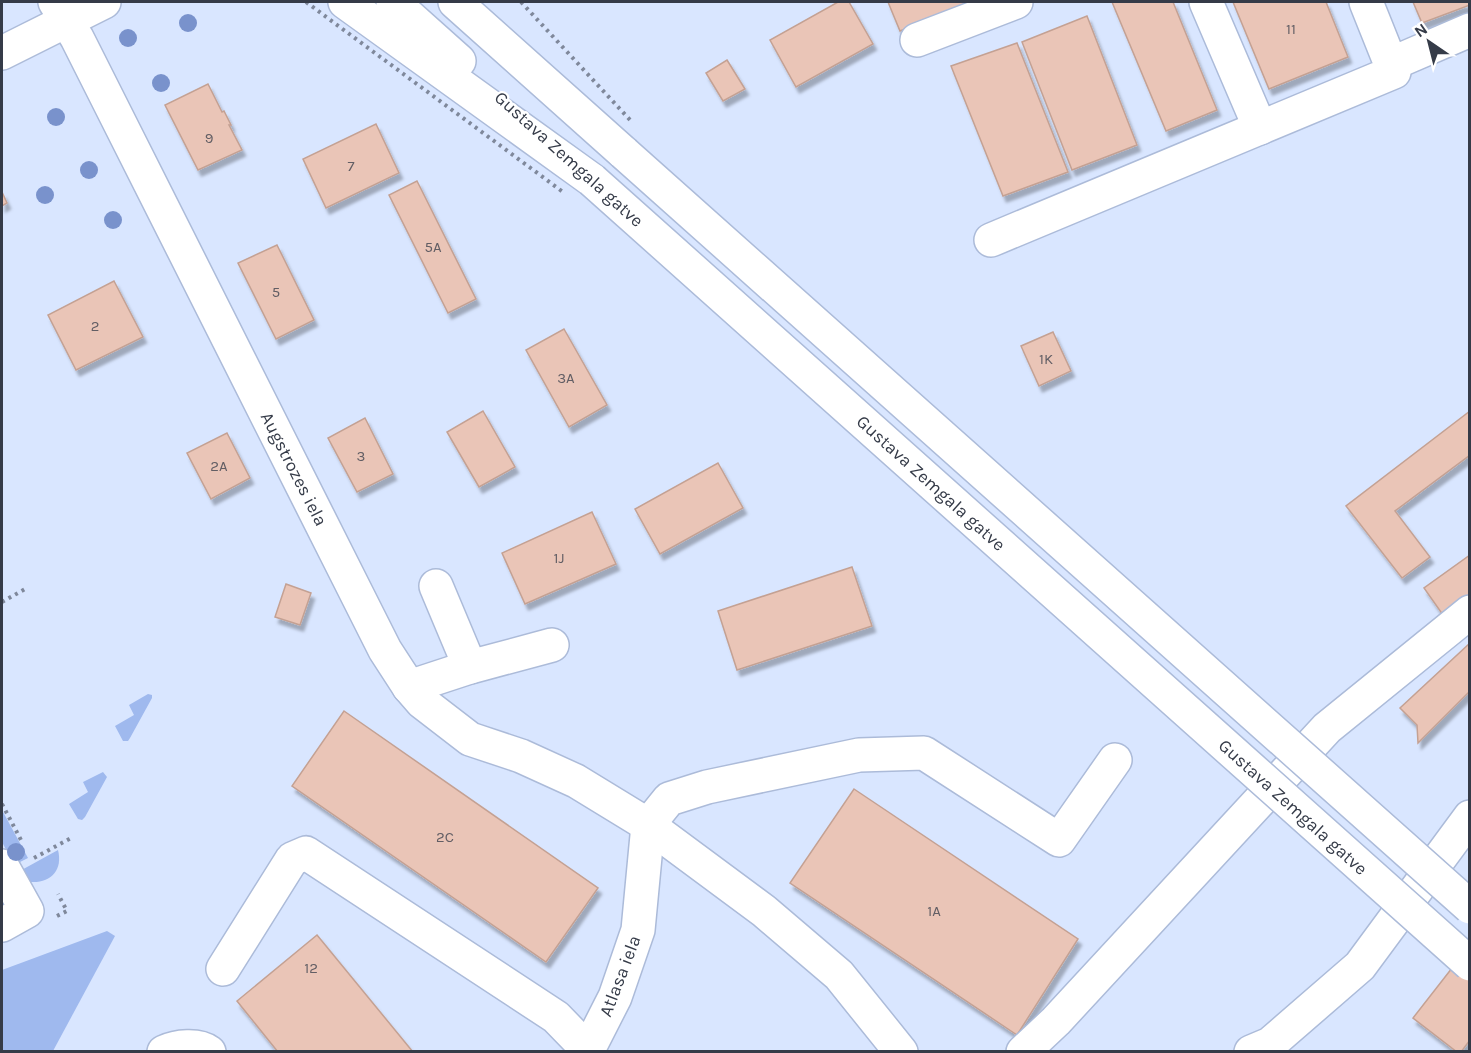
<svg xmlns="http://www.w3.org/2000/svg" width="1471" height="1053" font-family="Karla,sans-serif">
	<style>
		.green { fill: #9fb9ee }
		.building { fill: #eac5b7; stroke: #c4a193; stroke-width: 1.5; filter: url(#shadow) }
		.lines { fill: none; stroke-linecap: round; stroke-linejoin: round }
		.minor-casing { stroke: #acbbd9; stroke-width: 36 }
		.major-casing { stroke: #acbbd9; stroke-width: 36 }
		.path { stroke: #7f889b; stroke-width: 4; stroke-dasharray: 3 4.5; stroke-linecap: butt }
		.minor { stroke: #fff; stroke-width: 33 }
		.major { stroke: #fff; stroke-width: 33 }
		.major-bridge-casing { stroke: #acbbd9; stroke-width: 36; stroke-linecap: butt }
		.path-bridge { stroke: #7f889b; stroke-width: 4; stroke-dasharray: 3 4.5; stroke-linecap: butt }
		.major-bridge { stroke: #fff; stroke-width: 33 }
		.tree { fill: #7992cc }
		.labels { text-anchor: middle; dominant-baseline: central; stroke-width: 4.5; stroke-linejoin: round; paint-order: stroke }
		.number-label { font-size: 15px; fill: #625e64 }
		.street-label { font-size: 18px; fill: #353b48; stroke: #fff }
	</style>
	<defs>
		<filter id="shadow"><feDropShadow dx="3.5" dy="6" stdDeviation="1.5" flood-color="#0004"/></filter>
	</defs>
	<rect width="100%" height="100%" fill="#d9e6ff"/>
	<!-- green -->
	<g class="green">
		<path d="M 148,694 L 152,695 L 152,698 L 130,738 L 128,741 L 123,741 L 115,726 L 134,715 L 129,705 Z"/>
		<path d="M 103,772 L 107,777 L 85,817 L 82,820 L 78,819 L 69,804 L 88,792 L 83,782 Z"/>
		<path d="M 2,810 L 28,858 L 14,865 L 2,842 Z"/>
		<path d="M 58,850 C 63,870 51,883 31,882 L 18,872 Z"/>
		<path d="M 107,931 L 115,936 L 53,1051 L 2,1051 L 2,970 Z"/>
	</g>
	<!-- building -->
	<g class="building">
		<path d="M 838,2 L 849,2 L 873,44 L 796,87 L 770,40 Z"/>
		<path d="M 888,2 L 963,2 L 965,5 L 900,31 Z"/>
		<path d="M 1112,2 L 1173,2 L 1217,110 L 1166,131 Z"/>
		<path d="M 1233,2 L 1326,2 L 1348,57 L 1269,89 Z"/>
		<path d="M 1413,2 L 1470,2 L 1470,5 L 1422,23 Z"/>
		<path d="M 1087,16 L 1137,145 L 1072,170 L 1022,42 Z"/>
		<path d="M 1017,43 L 1068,172 L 1003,196 L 951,66 Z"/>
		<path d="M 727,60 L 745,89 L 723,101 L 706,73 Z"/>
		<path d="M 208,84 L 222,112 L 224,111 L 231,125 L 229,125 L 242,150 L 198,170 L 165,105 Z"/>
		<path d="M 376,124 L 399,173 L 326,208 L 303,159 Z"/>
		<path d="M 417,181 L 476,299 L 448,313 L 389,195 Z"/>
		<path d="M 2,192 L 7,203 L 2,206 Z"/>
		<path d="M 277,245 L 314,320 L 276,339 L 238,263 Z"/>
		<path d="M 114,281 L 143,337 L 76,370 L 48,315 Z"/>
		<path d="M 564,329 L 607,405 L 569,427 L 526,350 Z"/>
		<path d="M 1053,332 L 1071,371 L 1039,386 L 1021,346 Z"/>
		<path d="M 483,411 L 515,467 L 479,487 L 447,432 Z"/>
		<path d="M 1470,411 L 1470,455 L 1395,511 L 1430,557 L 1402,578 L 1346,506 Z"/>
		<path d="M 365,418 L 393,474 L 357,492 L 328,438 Z"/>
		<path d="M 227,433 L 250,478 L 211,499 L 187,453 Z"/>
		<path d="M 718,463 L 743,508 L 660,554 L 635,509 Z"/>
		<path d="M 592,512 L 616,564 L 525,604 L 502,553 Z"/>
		<path d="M 1470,555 L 1470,596 L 1443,615 L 1424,588 Z"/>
		<path d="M 852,567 L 872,626 L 737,670 L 718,611 Z"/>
		<path d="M 286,584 L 311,593 L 300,625 L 275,617 Z"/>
		<path d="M 1470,643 L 1470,691 L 1418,743 L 1417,725 L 1400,708 Z"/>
		<path d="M 344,711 L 598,888 L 546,962 L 292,786 Z"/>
		<path d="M 854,789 L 1078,939 L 1017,1035 L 790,883 Z"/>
		<path d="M 317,935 L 413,1052 L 278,1052 L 237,1001 Z"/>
		<path d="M 1470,945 L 1470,1040 L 1461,1052 L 1457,1052 L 1413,1018 Z"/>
	</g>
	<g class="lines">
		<!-- minor casing -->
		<g class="minor-casing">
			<g id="minor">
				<path d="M 55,2 L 77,38 L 385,650 L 409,687 L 422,702 L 470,739 L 521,756 L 576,781 L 648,825 L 764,911 L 839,975 L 901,1052"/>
				<path d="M 1206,2 L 1260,128"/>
				<path d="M 917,40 L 1016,2"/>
				<path d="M 2,53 L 104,2"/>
				<path d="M 1391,64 L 1470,30"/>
				<path d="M 991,240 L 1394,72 L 1366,2"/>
				<path d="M 436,586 L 470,667"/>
				<path d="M 409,687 L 470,667 L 552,645"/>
				<path d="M 648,825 L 669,799 L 707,787 L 859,755 L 924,753 L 1059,840 L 1115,760"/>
				<path d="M 2,866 L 27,911 L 2,925"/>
				<path d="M 223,969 L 292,859 L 306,853 L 556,1017 L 588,1050"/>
				<path d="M 164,1052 C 177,1046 198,1044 209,1052"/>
				<path d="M 587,1052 L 615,997 L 638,930 L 648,825"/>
				<path d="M 1023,1052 L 1056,1021 L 1327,728 L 1470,612"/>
				<path d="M 1251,1052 L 1270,1044 L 1360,966 L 1470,817"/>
			</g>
		</g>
		<!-- major casing -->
		<g class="major-casing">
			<g id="major">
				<path d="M 345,2 L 592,180"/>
				<path d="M 393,2 L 459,61"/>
				<path d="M 455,2 L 624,153"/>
			</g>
		</g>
		<!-- path -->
		<g class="path">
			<path d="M 2,602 L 25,589"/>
			<path d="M 2,804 L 21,840"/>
			<path d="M 34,858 L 73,837"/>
			<path d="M 57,916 L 67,911 L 58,894"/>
		</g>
		<!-- minor -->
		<use href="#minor" class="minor"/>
		<!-- major -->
		<use href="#major" class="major"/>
		<!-- major-bridge casing -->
		<g class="major-bridge-casing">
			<g id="major-bridge">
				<path d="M 624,153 L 1470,907"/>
				<path d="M 592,180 L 1470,964"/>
			</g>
		</g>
		<!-- path-bridge -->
		<g class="path-bridge">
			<path d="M 306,2 L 563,192"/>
			<path d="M 521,2 L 632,122"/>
		</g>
		<!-- major-bridge -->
		<use href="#major-bridge" class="major-bridge"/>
	</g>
	<!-- trees -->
	<g class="tree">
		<circle cx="188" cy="23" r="9"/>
		<circle cx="128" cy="38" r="9"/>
		<circle cx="161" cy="83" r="9"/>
		<circle cx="56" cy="117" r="9"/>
		<circle cx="89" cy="170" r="9"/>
		<circle cx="45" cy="195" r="9"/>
		<circle cx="113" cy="220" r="9"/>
		<circle cx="16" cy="852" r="9"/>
	</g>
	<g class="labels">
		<!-- number labels -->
		<g class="number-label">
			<text x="1291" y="29">11</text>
			<text x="209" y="138">9</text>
			<text x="351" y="166">7</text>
			<text x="433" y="247">5A</text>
			<text x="276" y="292">5</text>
			<text x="95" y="326">2</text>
			<text x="1046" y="359">1K</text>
			<text x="566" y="378">3A</text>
			<text x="361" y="456">3</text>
			<text x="219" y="466">2A</text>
			<text x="559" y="558">1J</text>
			<text x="445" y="837">2C</text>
			<text x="934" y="911">1A</text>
			<text x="311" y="968">12</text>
		</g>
		<!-- street labels -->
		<g class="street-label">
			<text transform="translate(569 159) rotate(42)">Gustava Zemgala gatve</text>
			<text transform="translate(294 469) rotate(63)">Augstrozes iela</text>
			<text transform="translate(931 483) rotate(42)">Gustava Zemgala gatve</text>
			<text transform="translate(1293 807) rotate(42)">Gustava Zemgala gatve</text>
			<text transform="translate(620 976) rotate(-69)">Atlasa iela</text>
		</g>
	</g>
	<!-- border -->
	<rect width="1471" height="1053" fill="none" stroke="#353b48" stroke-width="6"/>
	<!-- north arrow -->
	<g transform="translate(1429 42) rotate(325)" stroke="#ffffff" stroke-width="4.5" paint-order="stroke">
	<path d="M0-4.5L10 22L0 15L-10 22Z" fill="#353b48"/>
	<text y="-9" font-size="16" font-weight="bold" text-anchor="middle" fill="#353b48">N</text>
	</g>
</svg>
